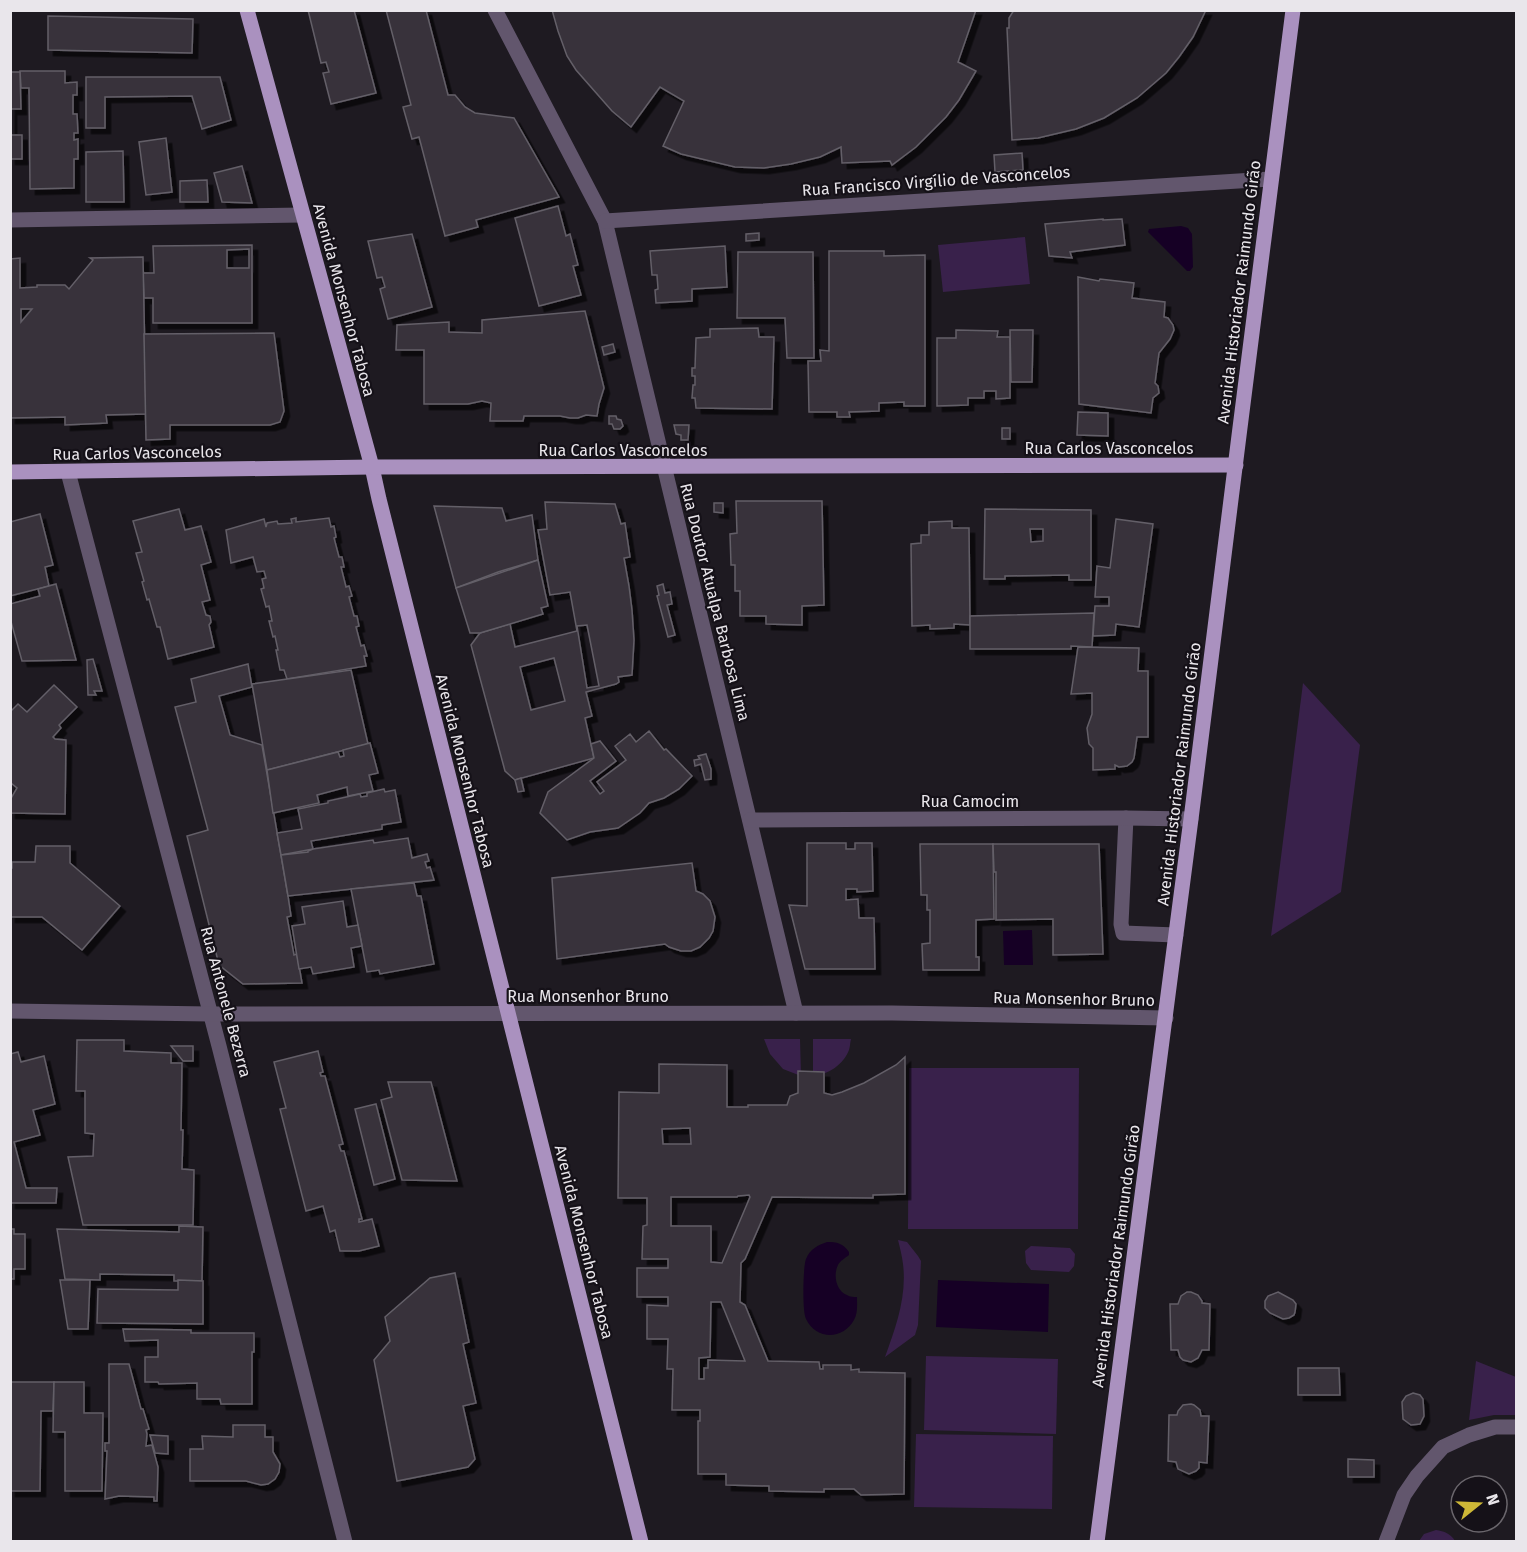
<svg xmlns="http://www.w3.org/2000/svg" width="1527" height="1552" font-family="'Fira Sans',sans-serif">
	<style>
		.green { fill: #39214b }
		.water { fill: #160025 }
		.building { fill: #37333b; stroke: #645f68; stroke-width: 1.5; fill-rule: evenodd; filter: url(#shadow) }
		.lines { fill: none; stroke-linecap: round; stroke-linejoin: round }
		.minor { stroke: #62566d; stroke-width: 15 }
		.major { stroke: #aa91bf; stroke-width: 15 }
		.labels { text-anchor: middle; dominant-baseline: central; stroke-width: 4.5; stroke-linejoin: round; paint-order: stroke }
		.street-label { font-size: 16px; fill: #e9e6eb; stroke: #151118 }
	</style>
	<defs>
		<filter id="shadow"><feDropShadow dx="5.5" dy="5.5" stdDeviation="0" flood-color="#0009"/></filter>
	</defs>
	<rect width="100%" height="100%" fill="#1e1a21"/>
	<!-- green -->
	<g class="green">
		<path d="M 1025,237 L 1030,284 L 943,292 L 938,245 Z"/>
		<path d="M 1303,683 L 1360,745 L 1341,892 L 1271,936 Z"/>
		<path d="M 764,1039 L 800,1039 L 801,1076 L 783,1069 L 770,1054 Z"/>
		<path d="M 813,1039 L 851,1039 C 850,1043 850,1047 849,1050 C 844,1064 828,1075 813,1076 Z"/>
		<path d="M 909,1068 L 1079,1068 L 1078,1229 L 908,1229 Z"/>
		<path d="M 898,1240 L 907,1242 L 918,1256 L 921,1261 L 918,1325 L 915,1335 L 885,1357 C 896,1327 907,1296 903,1264 C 902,1256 900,1248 898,1240 Z"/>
		<path d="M 1031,1246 L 1070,1248 L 1075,1254 L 1074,1266 L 1069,1272 L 1031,1270 L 1026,1263 L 1025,1251 Z"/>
		<path d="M 926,1356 L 1058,1359 L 1056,1434 L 924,1430 Z"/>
		<path d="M 1476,1361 L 1516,1377 L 1516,1415 L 1494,1415 L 1469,1420 Z"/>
		<path d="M 916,1434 L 1053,1436 L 1052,1509 L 914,1507 Z"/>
		<path d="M 1436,1530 C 1444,1531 1451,1534 1455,1541 L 1419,1541 L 1424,1534 Z"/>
	</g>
	<!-- water -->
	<g class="water">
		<path d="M 1181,226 L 1188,228 L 1192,234 L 1193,267 L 1190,271 L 1187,271 L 1148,232 L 1149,229 Z"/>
		<path d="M 1032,930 L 1033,965 L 1004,965 L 1003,931 Z"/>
		<path d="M 827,1242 C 837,1242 843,1243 849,1252 L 849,1255 C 845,1258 840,1261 838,1265 C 833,1275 836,1291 847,1295 C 850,1297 854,1297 857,1297 C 857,1305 858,1313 854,1320 C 843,1340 816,1340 806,1319 C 802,1312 803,1266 806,1259 C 810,1249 818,1245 827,1242 Z"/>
		<path d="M 938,1280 L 1049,1284 L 1048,1332 L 936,1327 Z"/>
	</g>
	<!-- building -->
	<g class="building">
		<path d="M 308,10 L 354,10 L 376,93 L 331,104 L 323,73 L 329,72 L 326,62 L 321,63 Z"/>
		<path d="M 386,10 L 426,10 L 448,95 L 455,95 L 465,107 L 475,113 L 514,118 L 559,197 L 476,220 L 478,227 L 445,236 L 419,137 L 412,139 L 403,107 L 411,105 Z"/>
		<path d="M 552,10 L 976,10 L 958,62 L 976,71 L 959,100 L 946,117 L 916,147 L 892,165 L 890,161 L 842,163 L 841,147 L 820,157 L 791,164 L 764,168 L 735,167 L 681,154 L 663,146 L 684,101 L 660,87 L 631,127 L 612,111 L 576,70 L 567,56 L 558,31 Z"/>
		<path d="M 1014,10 L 1206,10 L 1193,37 L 1179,57 L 1166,73 L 1137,98 L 1104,118 L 1076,129 L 1038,138 L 1012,140 L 1007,28 L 1009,28 L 1009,18 Z"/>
		<path d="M 48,16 L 193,19 L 192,53 L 48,50 Z"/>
		<path d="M 20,71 L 65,71 L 65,83 L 77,82 L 77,95 L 73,95 L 73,114 L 77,114 L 78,133 L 74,133 L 74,140 L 78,139 L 78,159 L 74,159 L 74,188 L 30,189 L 29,88 L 21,88 Z"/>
		<path d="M 10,72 L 20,72 L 21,109 L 11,109 L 11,135 L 22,135 L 22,159 L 10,159 Z"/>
		<path d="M 86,77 L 220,77 L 231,120 L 202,129 L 192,96 L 105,97 L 105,128 L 86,128 Z"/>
		<path d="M 166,138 L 172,192 L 146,195 L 139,142 Z"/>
		<path d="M 123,151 L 124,202 L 86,202 L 86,152 Z"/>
		<path d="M 1022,153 L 1023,170 L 995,172 L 994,155 Z"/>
		<path d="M 242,166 L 252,203 L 222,202 L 214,173 Z"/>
		<path d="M 207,180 L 208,202 L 180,202 L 180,181 Z"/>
		<path d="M 558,206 L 566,236 L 570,234 L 578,265 L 573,266 L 581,295 L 539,306 L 515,218 Z"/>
		<path d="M 1103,219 L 1103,220 L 1122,219 L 1125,245 L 1070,252 L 1072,258 L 1049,256 L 1045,224 Z"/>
		<path d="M 759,233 L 759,240 L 746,241 L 746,234 Z"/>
		<path d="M 412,234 L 432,307 L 388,319 L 380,289 L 385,287 L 382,277 L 377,278 L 368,241 Z"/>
		<path d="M 252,245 L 252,323 L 153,323 L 153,298 L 144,298 L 143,273 L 154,273 L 153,246 ZM 249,249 L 249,268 L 227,268 L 227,250 Z"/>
		<path d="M 725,246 L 727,287 L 692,289 L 692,301 L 656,303 L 655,290 L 658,289 L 657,275 L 652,275 L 650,251 Z"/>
		<path d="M 829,251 L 884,251 L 884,256 L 925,255 L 925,406 L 904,406 L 904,402 L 879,403 L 879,411 L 849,412 L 850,417 L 837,417 L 837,412 L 809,412 L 808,361 L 821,361 L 820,350 L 829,351 Z"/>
		<path d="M 738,252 L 813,252 L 814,358 L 787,358 L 785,318 L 737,318 Z"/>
		<path d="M 143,257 L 146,414 L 106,415 L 107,423 L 65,425 L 65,417 L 10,418 L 10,259 L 20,258 L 20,288 L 37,287 L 37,285 L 65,285 L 69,289 L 93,260 L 90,258 ZM 21,309 L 32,309 L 21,322 Z"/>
		<path d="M 1078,277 L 1099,281 L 1100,279 L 1134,283 L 1132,298 L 1165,302 L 1164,317 L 1168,318 L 1173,325 L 1174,330 L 1170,339 L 1159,353 L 1155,383 L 1158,386 L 1159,393 L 1153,398 L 1151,413 L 1079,404 Z"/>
		<path d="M 585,311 L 604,388 L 599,404 L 597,416 L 586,415 L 578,418 L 570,418 L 560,416 L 524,416 L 523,421 L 490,421 L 491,403 L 482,401 L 468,404 L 424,404 L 424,350 L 396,350 L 397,325 L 449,322 L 449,332 L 482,333 L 482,320 Z"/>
		<path d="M 758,328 L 759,337 L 774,337 L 772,409 L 696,408 L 695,398 L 692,398 L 693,385 L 695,385 L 695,376 L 692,376 L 692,368 L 695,368 L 696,338 L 710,337 L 710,329 Z"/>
		<path d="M 956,330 L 998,331 L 997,337 L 1010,337 L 1010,398 L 996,399 L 996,391 L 984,391 L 984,398 L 968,398 L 968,405 L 937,406 L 937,338 L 956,338 Z"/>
		<path d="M 1010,330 L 1033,330 L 1032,382 L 1011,382 Z"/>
		<path d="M 274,333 L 284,411 L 280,422 L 270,425 L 170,425 L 170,439 L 146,440 L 144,334 Z"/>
		<path d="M 613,344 L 615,352 L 604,355 L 602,347 Z"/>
		<path d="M 1078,412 L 1108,413 L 1108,436 L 1077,435 Z"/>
		<path d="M 609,416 L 616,416 L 617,419 L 621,420 L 623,426 L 620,429 L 614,429 L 612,424 L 609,424 Z"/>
		<path d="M 674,425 L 689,425 L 688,440 L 681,440 L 681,435 L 676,434 Z"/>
		<rect x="1002" y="428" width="8" height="11"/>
		<path d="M 736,501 L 822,501 L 824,605 L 802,606 L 802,625 L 766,624 L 766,616 L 740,616 L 740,591 L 735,591 L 735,565 L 731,565 L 730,534 L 737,533 Z"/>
		<path d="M 545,502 L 615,504 L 621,524 L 625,523 L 630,557 L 624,558 L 629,586 L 632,610 L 634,640 L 632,675 L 618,677 L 619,682 L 616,684 L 586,692 L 592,716 L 585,718 L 594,758 L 515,780 L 505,771 L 471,645 L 480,633 L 510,624 L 515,647 L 577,631 L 570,592 L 550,595 L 538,530 L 547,529 ZM 587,625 L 599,686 L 587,688 L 577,626 ZM 554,658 L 565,701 L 531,710 L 520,667 Z"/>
		<path d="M 714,503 L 723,503 L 723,513 L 714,512 Z"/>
		<path d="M 434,506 L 502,508 L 506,521 L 532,515 L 538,560 L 498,572 L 456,588 Z"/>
		<path d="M 179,509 L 185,530 L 201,526 L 211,562 L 201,565 L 210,600 L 202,602 L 206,615 L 210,616 L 211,622 L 209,625 L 214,647 L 168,659 L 160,627 L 157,627 L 149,599 L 147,600 L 142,582 L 144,581 L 136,553 L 142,552 L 133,521 Z"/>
		<path d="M 985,509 L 1091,510 L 1091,580 L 1069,580 L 1069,575 L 1005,576 L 1005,579 L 984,579 ZM 1030,529 L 1043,529 L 1043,541 L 1031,542 Z"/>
		<path d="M 40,514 L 53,565 L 45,567 L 49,586 L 10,596 L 10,522 Z"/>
		<path d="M 296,518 L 296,522 L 329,518 L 331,527 L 334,526 L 336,537 L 334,538 L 339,557 L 342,557 L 344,567 L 341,567 L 346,587 L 349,586 L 352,596 L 349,597 L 354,616 L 357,616 L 359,626 L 356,627 L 361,646 L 364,645 L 367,656 L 364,656 L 366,666 L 287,679 L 284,670 L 280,670 L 276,650 L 278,650 L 275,636 L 273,637 L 269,621 L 272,621 L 269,606 L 266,607 L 261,589 L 264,588 L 262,579 L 266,578 L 264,571 L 257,572 L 253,557 L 231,563 L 226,530 L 264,519 L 266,527 L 267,523 L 277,521 L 278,524 L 292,523 L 291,519 Z"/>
		<path d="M 1116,519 L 1153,524 L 1139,627 L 1116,624 L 1115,635 L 1093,636 L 1095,606 L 1109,606 L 1109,597 L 1095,597 L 1097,566 L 1110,568 Z"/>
		<path d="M 952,521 L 952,528 L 969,528 L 970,625 L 954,624 L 954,628 L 930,629 L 930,625 L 912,626 L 911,544 L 921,543 L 921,535 L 929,535 L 929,522 Z"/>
		<path d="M 538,560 L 548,606 L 541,608 L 543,614 L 480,633 L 470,633 L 456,588 Z"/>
		<path d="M 56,584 L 76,660 L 22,661 L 10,618 L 10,604 L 40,596 L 38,589 Z"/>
		<path d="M 663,584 L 665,593 L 670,592 L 672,604 L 667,605 L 675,635 L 668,637 L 657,596 L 659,595 L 657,586 Z"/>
		<path d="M 1094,613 L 1092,647 L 1071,646 L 1071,649 L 970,649 L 970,616 Z"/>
		<path d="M 1078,647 L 1139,648 L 1138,671 L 1148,671 L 1148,737 L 1137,737 L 1134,758 L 1132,762 L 1127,766 L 1119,767 L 1115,765 L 1115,769 L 1093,770 L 1093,748 L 1089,744 L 1087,728 L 1092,714 L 1092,693 L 1071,694 Z"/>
		<path d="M 93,659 L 102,691 L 94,691 L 96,695 L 88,695 L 87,660 Z"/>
		<path d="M 248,664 L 252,687 L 219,696 L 230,735 L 262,745 L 288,896 L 291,916 L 287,917 L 294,955 L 297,954 L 302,983 L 243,984 L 219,965 L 187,836 L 208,830 L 175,707 L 196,702 L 191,679 Z"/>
		<path d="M 351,670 L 368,744 L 267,770 L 252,684 Z"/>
		<path d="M 54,685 L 77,707 L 59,725 L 61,728 L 53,737 L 55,739 L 66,740 L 65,814 L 10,813 L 10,800 L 17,788 L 12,784 L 10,785 L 10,712 L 18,704 L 27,712 Z"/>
		<path d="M 649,731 L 664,750 L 666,749 L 692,776 L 679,789 L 664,798 L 649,803 L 640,813 L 618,828 L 590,832 L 567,840 L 540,813 L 548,792 L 594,758 L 591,744 L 600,741 L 616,761 L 590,781 L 600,794 L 604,791 L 597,782 L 626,760 L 615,746 L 630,734 L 636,742 Z"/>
		<path d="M 370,743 L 378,773 L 369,775 L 373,791 L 348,796 L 347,787 L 317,795 L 319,803 L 273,813 L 267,770 L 338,752 L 340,757 L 344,756 L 343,750 Z"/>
		<path d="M 706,754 L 711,769 L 711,779 L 705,780 L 701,764 L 695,766 L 694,760 L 700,759 L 698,756 Z"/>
		<path d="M 521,778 L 524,791 L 518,792 L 515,780 Z"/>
		<path d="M 384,789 L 385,792 L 395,790 L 401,822 L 382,825 L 382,829 L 311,841 L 313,849 L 281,855 L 277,833 L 302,829 L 298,809 L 328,803 L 328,801 L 360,794 L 361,797 L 367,796 L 367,793 Z"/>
		<path d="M 408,838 L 412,858 L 427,854 L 429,861 L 425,862 L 427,868 L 430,867 L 434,880 L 288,896 L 281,855 L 308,852 L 308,851 L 313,849 L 373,840 L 374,843 Z"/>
		<path d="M 807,843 L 846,843 L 846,849 L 855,849 L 855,843 L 872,843 L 873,891 L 857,892 L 857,889 L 846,889 L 846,900 L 858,899 L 859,918 L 874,918 L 875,969 L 805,969 L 789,905 L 807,906 Z"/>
		<path d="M 920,844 L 993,844 L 994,919 L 976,920 L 976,957 L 979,957 L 979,970 L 923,970 L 922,944 L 930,943 L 930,910 L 927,910 L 927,895 L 921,895 Z"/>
		<path d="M 993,844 L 1099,844 L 1103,954 L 1053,955 L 1053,919 L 996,920 L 996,872 L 994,872 Z"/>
		<path d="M 36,846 L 70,846 L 70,863 L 120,906 L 82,950 L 42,917 L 10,917 L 10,868 L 12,868 L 12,862 L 35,862 Z"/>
		<path d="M 692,863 L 696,891 L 703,894 L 710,901 L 715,917 L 713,931 L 709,938 L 700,947 L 691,951 L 681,951 L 669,947 L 665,944 L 557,959 L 552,878 Z"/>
		<path d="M 414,883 L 417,896 L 421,896 L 434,964 L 380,974 L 379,970 L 367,972 L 351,889 Z"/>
		<path d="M 343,901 L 347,927 L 358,925 L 362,946 L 351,948 L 354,967 L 313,974 L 311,967 L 299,969 L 292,926 L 305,924 L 302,907 Z"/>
		<path d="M 77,1040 L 124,1040 L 124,1051 L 171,1053 L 171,1063 L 182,1063 L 181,1130 L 183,1130 L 182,1169 L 194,1170 L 193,1225 L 83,1225 L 68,1157 L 93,1156 L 94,1134 L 85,1133 L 85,1091 L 76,1091 Z"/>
		<path d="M 171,1046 L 193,1046 L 193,1061 L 183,1061 Z"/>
		<path d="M 318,1051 L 323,1072 L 320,1073 L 321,1076 L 325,1076 L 343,1144 L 339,1145 L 341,1151 L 344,1151 L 362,1219 L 359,1219 L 359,1222 L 372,1219 L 379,1246 L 359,1251 L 340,1251 L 335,1230 L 330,1232 L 323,1206 L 306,1211 L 280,1109 L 286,1108 L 274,1062 Z"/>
		<path d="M 18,1052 L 21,1062 L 44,1056 L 55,1104 L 33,1110 L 40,1135 L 14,1142 L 26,1188 L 57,1188 L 56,1203 L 10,1203 L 10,1054 Z"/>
		<path d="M 905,1057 L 905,1194 L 873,1195 L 873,1198 L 772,1197 L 745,1259 L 741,1263 L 740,1302 L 745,1305 L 768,1361 L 819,1362 L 820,1369 L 823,1369 L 823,1365 L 851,1365 L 851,1370 L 859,1369 L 859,1372 L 905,1373 L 904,1494 L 861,1495 L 854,1489 L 824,1489 L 824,1492 L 769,1491 L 769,1486 L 726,1485 L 726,1474 L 698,1474 L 698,1421 L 700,1421 L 700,1410 L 672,1410 L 673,1369 L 667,1369 L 668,1339 L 647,1339 L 647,1305 L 668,1306 L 668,1297 L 637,1297 L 637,1268 L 668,1268 L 668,1259 L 642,1259 L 643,1226 L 647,1225 L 647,1198 L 618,1198 L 619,1092 L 659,1093 L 659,1064 L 727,1065 L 727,1107 L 748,1107 L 748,1105 L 787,1105 L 790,1096 L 798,1093 L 798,1071 L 824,1072 L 824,1093 L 832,1095 L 842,1092 L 864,1083 L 896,1065 ZM 690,1128 L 691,1144 L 663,1144 L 662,1129 ZM 749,1195 L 750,1197 L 722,1263 L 711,1262 L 711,1226 L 671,1226 L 671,1197 L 737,1197 L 738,1196 ZM 711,1302 L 721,1302 L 745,1361 L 708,1360 L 708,1368 L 704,1368 L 704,1379 L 699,1379 L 699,1358 L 710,1357 Z"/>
		<path d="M 388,1082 L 431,1082 L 457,1181 L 402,1180 L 381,1100 L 392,1097 Z"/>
		<path d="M 376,1104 L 395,1179 L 374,1185 L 355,1109 Z"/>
		<path d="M 179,1226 L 203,1227 L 202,1281 L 174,1281 L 174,1275 L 100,1274 L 100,1280 L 65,1279 L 57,1229 L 179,1232 Z"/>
		<path d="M 10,1229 L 14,1229 L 14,1234 L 25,1234 L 25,1269 L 14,1269 L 14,1279 L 10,1279 Z"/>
		<path d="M 455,1273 L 469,1342 L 463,1344 L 476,1403 L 463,1406 L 475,1459 L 468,1467 L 397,1481 L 374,1360 L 390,1341 L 385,1317 L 430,1278 Z"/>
		<path d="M 60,1280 L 90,1280 L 88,1329 L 68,1329 Z"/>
		<path d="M 178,1280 L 203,1281 L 203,1324 L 97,1323 L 98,1289 L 178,1290 Z"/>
		<path d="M 1187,1292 L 1191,1292 L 1198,1295 L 1202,1301 L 1202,1303 L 1210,1304 L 1209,1350 L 1202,1350 L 1198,1358 L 1191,1362 L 1183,1360 L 1180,1357 L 1178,1350 L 1171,1350 L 1170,1304 L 1178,1304 L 1181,1296 Z"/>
		<path d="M 1278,1292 L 1293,1300 L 1296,1304 L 1295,1312 L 1294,1315 L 1289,1318 L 1283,1319 L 1270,1313 L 1265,1308 L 1265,1301 L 1268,1296 Z"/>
		<path d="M 123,1329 L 191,1330 L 191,1333 L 254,1333 L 254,1352 L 252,1352 L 252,1404 L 221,1404 L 220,1399 L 197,1399 L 197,1383 L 159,1384 L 158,1382 L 145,1382 L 145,1357 L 158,1357 L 158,1340 L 125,1341 Z"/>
		<path d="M 109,1364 L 129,1364 L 141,1409 L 143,1409 L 149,1429 L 146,1430 L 147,1434 L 146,1446 L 152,1445 L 158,1467 L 157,1501 L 154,1501 L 154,1497 L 119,1496 L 105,1499 L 107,1451 L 105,1451 L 105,1443 L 109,1443 Z"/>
		<path d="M 1298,1368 L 1339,1368 L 1340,1395 L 1298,1395 Z"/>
		<path d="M 10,1382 L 54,1382 L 53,1411 L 41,1411 L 40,1491 L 10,1491 Z"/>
		<path d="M 54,1382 L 84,1382 L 84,1413 L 103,1413 L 102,1491 L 65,1491 L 65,1432 L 53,1432 Z"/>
		<path d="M 1413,1393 L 1420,1395 L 1423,1399 L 1424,1416 L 1420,1424 L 1411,1425 L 1403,1419 L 1402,1402 L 1406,1396 Z"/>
		<path d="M 1191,1404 L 1194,1405 L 1200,1410 L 1201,1416 L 1209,1416 L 1207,1463 L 1199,1462 L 1199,1468 L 1196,1471 L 1189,1474 L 1178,1469 L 1176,1462 L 1168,1461 L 1169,1415 L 1177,1415 L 1178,1411 L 1183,1405 Z"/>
		<path d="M 233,1425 L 265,1425 L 265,1437 L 273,1437 L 273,1452 L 280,1464 L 279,1472 L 275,1479 L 268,1484 L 261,1485 L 246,1481 L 190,1481 L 190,1449 L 203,1449 L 202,1436 L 233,1437 Z"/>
		<path d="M 150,1435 L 168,1436 L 168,1454 L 155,1453 Z"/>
		<path d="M 1348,1459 L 1374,1460 L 1374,1477 L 1348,1477 Z"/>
	</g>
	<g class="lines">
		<!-- minor -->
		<g class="minor">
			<path d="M 495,10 L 605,221 L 796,1013"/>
			<path d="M 10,220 L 302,215"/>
			<path d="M 605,221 L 1270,179"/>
			<path d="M 68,472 L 219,1046 L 345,1542"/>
			<path d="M 1126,818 L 1121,924 L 1123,933 L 1176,935"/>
			<path d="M 750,820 L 1126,818 L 1191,819"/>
			<path d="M 10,1011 L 210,1014 L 892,1013 L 1166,1018"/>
			<path d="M 1386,1542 L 1404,1495 L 1417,1476 L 1443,1447 L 1469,1435 L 1495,1427 L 1516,1427"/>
		</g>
		<!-- major -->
		<g class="major">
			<path d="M 247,10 L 372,467 L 379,499 L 641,1542"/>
			<path d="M 10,472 L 372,467 L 1236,465"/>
			<path d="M 1097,1542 C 1127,1300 1160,1060 1191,819 C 1226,549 1257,280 1293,10"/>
		</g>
	</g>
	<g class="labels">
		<!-- street labels -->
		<g class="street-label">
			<text transform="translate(936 181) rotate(-4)">Rua Francisco Virgílio de Vasconcelos</text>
			<text transform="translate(1239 292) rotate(-83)">Avenida Historiador Raimundo Girão</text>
			<text transform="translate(344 300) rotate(75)">Avenida Monsenhor Tabosa</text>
			<text x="1109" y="448">Rua Carlos Vasconcelos</text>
			<text x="623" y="450">Rua Carlos Vasconcelos</text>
			<text transform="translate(137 453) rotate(-1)">Rua Carlos Vasconcelos</text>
			<text transform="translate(715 602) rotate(76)">Rua Doutor Atualpa Barbosa Lima</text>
			<text transform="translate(465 771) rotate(76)">Avenida Monsenhor Tabosa</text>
			<text transform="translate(1179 774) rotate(-83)">Avenida Historiador Raimundo Girão</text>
			<text x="970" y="801">Rua Camocim</text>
			<text x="588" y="996">Rua Monsenhor Bruno</text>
			<text transform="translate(1074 999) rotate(1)">Rua Monsenhor Bruno</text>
			<text transform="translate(226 1002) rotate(75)">Rua Antonele Bezerra</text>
			<text transform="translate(584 1242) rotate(76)">Avenida Monsenhor Tabosa</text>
			<text transform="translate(1116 1256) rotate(-82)">Avenida Historiador Raimundo Girão</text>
		</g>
	</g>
	<!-- border -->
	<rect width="1527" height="1552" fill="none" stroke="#e9e6eb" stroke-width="24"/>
	<!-- north arrow -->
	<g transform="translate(1479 1504) rotate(72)"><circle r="28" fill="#151118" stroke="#6a666c" stroke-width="1.5"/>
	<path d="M0-4.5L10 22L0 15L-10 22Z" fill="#ceb837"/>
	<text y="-9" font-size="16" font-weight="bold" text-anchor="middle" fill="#e9e6eb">N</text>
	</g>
</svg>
